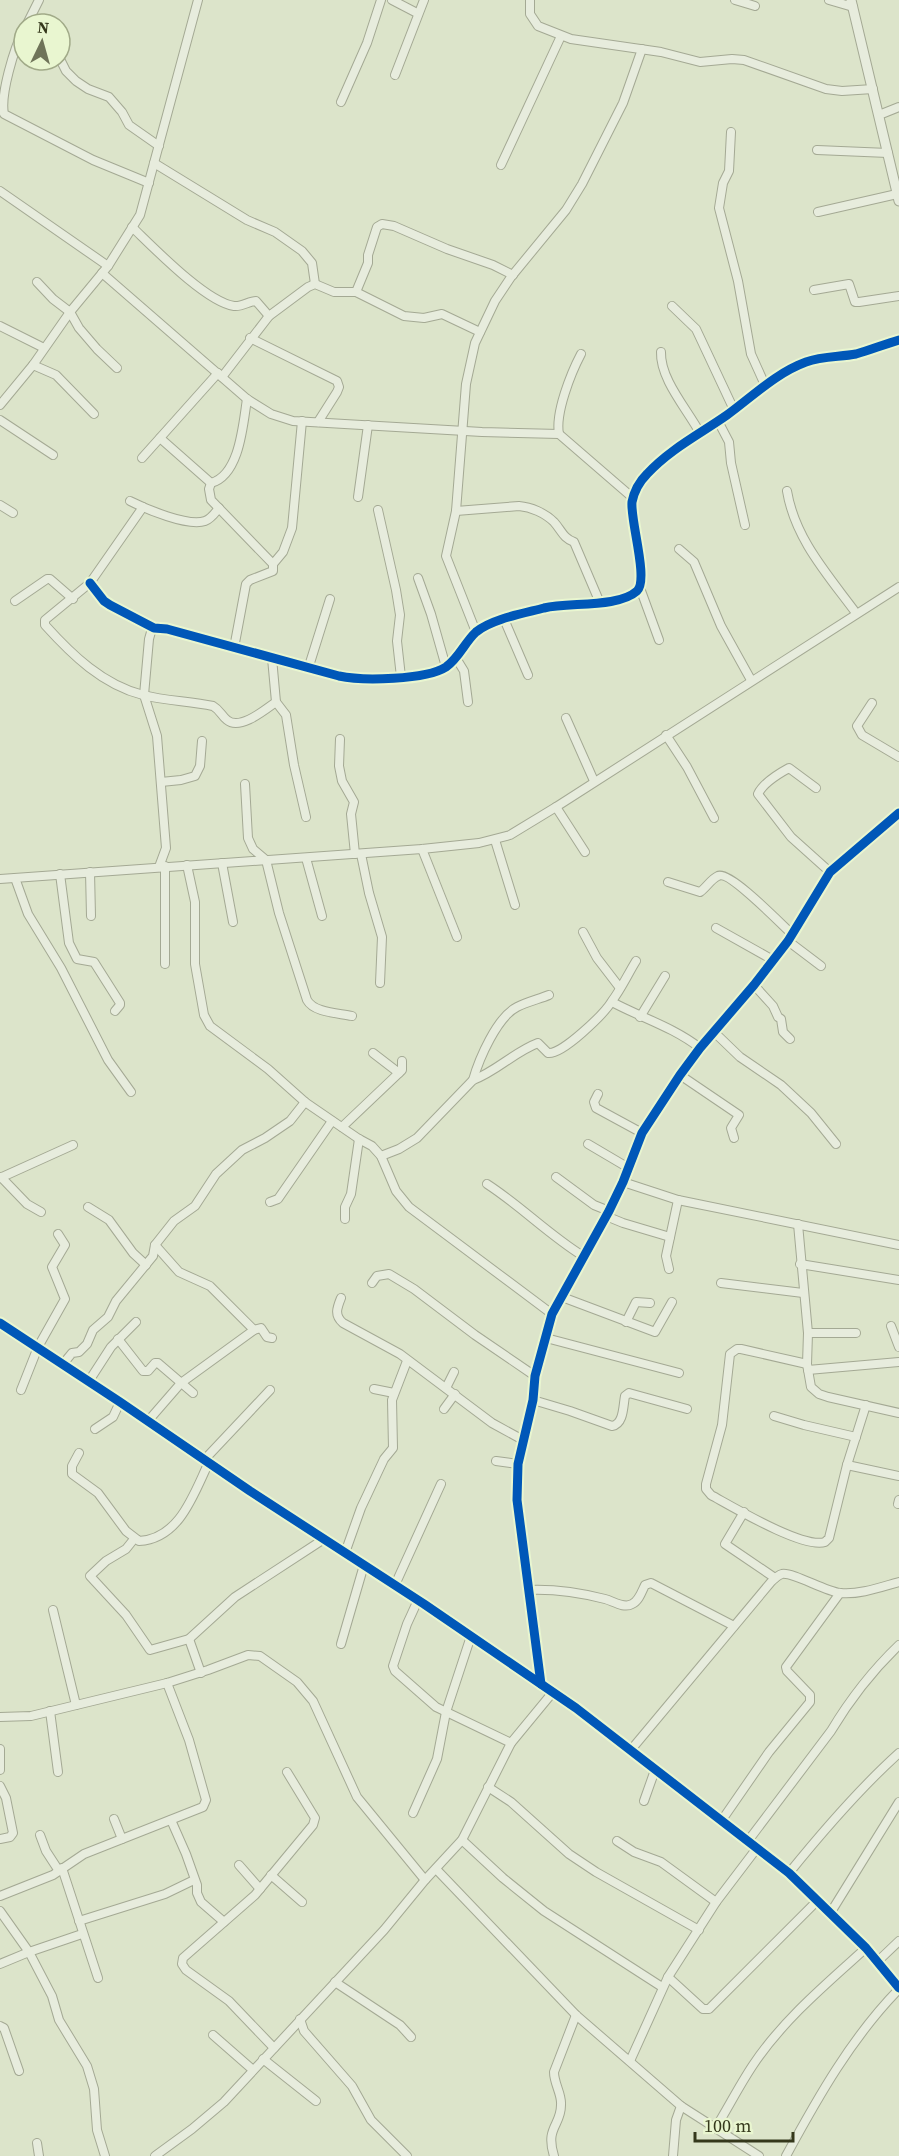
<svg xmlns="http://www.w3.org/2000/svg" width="899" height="2156" font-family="'Source Serif 4',serif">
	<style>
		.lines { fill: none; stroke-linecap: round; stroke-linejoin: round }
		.minor-casing { stroke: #a4a994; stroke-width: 10 }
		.tertiary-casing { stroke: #a4a994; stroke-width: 11 }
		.minor { stroke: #e7ecdd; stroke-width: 8 }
		.tertiary { stroke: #e7ecdd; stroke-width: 9 }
		.cycleway-casing { stroke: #e9f6d0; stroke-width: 13 }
		.cycleway { stroke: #0057b8; stroke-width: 9 }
	</style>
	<rect width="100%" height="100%" fill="#dce4ca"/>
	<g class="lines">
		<!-- minor casing -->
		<g class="minor-casing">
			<g id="minor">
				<path d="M 392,0 L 417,13"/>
				<path d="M 530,0 L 530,14 L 538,26 L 571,39 L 661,52 L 700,62 L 732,59 L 744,60 L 826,89 L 842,91 L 873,89"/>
				<path d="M 735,0 L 755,6"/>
				<path d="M 829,0 L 853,7"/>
				<path d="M 27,24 L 39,0"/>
				<path d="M 24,29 C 14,48 0,95 4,114 L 93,160 L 149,183"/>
				<path d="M 60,59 L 66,71 L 76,81 L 88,89 L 109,97 L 122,112 L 129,125 L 159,146"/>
				<path d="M 395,75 L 424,0"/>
				<path d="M 341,102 L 367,43 L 381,0"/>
				<path d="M 879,115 L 899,107"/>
				<path d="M 731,132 L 729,171 L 723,183 L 719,208 L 738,281 L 751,354 L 765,385"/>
				<path d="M 817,150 L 888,153"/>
				<path d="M 154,163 L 247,220 L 275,232 L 302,251 L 312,263 L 315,284"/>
				<path d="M 501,165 L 561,36"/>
				<path d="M 0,191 L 108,266"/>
				<path d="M 818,212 L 897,194"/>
				<path d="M 132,227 C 154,248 206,302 234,306 C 242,307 249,301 256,301 L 269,316"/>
				<path d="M 102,273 L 247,399 L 271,414 L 293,421 L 482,432 L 559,434 L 633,498"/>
				<path d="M 37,282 L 53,299 L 70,312 L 79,328 L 97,349 L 117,368"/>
				<path d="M 814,290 L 849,284 L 855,302 L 859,302 L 899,296"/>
				<path d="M 356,292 L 368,263 L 368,255 L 377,227 L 382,224 L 394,226 L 447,249 L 493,265 L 513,275"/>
				<path d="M 672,306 L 696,329 L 734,410"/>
				<path d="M 0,326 L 44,348"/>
				<path d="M 250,338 L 337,381 L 339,387 L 337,392 L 318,422"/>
				<path d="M 661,352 C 660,379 687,409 700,433"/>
				<path d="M 33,365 L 56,375 L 94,414"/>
				<path d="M 222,377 L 269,316 L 308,287 L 315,284 L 334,292 L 356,292 L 404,316 L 424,318 L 442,314 L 480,332"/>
				<path d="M 0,405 L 33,365 L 70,312 L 108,266 L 140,215 L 198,0"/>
				<path d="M 0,420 L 53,455"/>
				<path d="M 718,421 L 729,442 L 731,463 L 745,525"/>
				<path d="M 559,434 C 555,413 571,373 581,354"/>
				<path d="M 160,438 L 211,483"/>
				<path d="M 142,458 L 218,373"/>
				<path d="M 211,483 L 209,489 L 211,500 L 273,564 L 273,571 L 250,580 L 246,584 L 234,648"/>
				<path d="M 211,483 C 240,475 243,424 247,399"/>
				<path d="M 787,491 C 795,539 828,575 856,613"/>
				<path d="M 358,497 L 368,425"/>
				<path d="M 130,501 C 146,509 188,527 205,521 C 211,519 215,513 219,508"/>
				<path d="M 0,505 L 13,513"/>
				<path d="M 143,507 L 90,583 L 45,620 L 45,625 C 72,655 103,685 143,695 C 166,701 190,701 213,706 C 220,710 221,715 227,720 C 240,731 266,709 276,702"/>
				<path d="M 378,510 L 396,590 L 400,615 L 397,641 L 401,677"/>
				<path d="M 456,511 L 519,506 C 531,507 545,513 554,522 C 562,531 563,538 574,542 L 600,603"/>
				<path d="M 679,549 L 694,562 L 721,626 L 751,680"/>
				<path d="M 273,564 L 283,552 L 292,528 L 302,421"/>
				<path d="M 418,578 L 431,614 L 446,667"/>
				<path d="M 90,583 L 104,601 L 110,605 L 154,628 L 167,629 L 339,676 C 362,681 426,680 446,667 C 459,658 465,642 476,632 C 491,619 525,613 544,608 C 570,602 618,608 637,591 C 649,580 630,520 632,502 C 634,492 640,481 647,474 C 670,449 700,434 727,415 C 753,396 776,373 806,362 C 822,356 840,357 856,354 C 870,350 885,344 899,340"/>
				<path d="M 640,588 L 659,640"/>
				<path d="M 15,601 L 47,579 L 50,579 L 73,599"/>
				<path d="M 504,619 L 528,675"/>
				<path d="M 154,628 L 151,632 L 149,639 L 144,695 L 157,736 L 166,848 L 159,867"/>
				<path d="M 476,632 L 446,556 L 456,511 L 466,384 L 475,343 L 495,301 L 511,277 L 566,210 L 582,184 L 623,103 L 642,49"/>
				<path d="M 272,658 L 276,702 L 286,715 L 294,765 L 306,817"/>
				<path d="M 456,658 L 464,671 L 468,702"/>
				<path d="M 309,666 L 330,599"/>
				<path d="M 872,703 L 857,726 L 862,735 L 899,757"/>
				<path d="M 566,718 L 594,781"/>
				<path d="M 666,735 L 687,767 L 714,818"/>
				<path d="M 340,739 L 339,766 L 342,781 L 354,802 L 351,814 L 355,854"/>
				<path d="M 161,782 L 181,780 L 195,776 L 200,766 L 202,741"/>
				<path d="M 245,784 L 248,838 L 253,849 L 266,860 L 279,913 L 307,1000 C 314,1013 339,1013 352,1016"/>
				<path d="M 816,788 L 789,768 C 778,774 763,783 758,794 L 791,837 L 830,872"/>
				<path d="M 556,807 L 585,852"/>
				<path d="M 495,840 L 515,905"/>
				<path d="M 422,849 L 457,937"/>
				<path d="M 361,854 L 369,893 L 382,937 L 380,983"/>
				<path d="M 306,858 L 322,916"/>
				<path d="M 222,863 L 233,922"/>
				<path d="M 187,865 L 195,902 L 195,964 L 204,1015 L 210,1026 L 268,1069 L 305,1102 L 359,1139 L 372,1146 L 381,1156 L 396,1191 L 409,1207 L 552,1314"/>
				<path d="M 165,866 L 165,964"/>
				<path d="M 90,872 L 91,916"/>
				<path d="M 60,874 L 69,943 L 77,959 L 94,962 L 120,1003 L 120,1005 L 115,1011"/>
				<path d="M 15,878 L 28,914 L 61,968 L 108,1060 L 131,1092"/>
				<path d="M 0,879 L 422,849 L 479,843 L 510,835 L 556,807 L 899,587"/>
				<path d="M 668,882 L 700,892 C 706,888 711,879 718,876 C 729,870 782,925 792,934"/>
				<path d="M 716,928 L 773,960"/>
				<path d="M 583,932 L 597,958 L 620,988"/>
				<path d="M 788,941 L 821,966"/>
				<path d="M 754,985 L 773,1006 L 778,1017 L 781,1019 L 783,1032 L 790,1039"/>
				<path d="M 612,1002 C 642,1018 673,1027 700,1048"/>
				<path d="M 640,1017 L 665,976"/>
				<path d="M 714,1032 L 740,1057 L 781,1085 L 811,1113 L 836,1144"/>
				<path d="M 373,1053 L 399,1073"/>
				<path d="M 680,1075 L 739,1115 L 731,1128 L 734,1138"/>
				<path d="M 473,1080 C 479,1059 497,1017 517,1007 C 527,1002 539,999 549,995"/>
				<path d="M 598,1094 L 594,1102 L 596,1108 L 642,1133"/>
				<path d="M 342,1127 L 402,1070 L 402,1061"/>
				<path d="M 588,1144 L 627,1167"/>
				<path d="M 381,1156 L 399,1149 L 417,1138 L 473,1080 C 497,1071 514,1052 538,1043 L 548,1053 C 562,1055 604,1014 612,1001 C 621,989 628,974 636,961"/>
				<path d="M 1,1177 L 27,1204 L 41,1212"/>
				<path d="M 556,1177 L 594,1205 L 609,1211"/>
				<path d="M 0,1178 L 73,1145"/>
				<path d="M 623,1182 L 678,1200 L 899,1245"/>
				<path d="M 487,1184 C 521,1206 549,1235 583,1256"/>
				<path d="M 270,1202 L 278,1199 L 332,1121"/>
				<path d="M 88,1207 L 109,1220 L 133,1253 L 146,1265"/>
				<path d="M 606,1216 L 623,1223 L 670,1237"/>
				<path d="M 345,1219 L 345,1207 L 351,1194 L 359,1139"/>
				<path d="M 798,1224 L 808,1333 L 807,1364 L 811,1387 L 819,1394 L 828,1397 L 899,1413"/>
				<path d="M 155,1245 L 179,1272 L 210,1286 L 254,1330"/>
				<path d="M 800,1264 L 899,1280"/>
				<path d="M 669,1269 L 666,1256 L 678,1200"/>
				<path d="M 372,1283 L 377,1276 L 389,1274 L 414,1289 L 475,1335 L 535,1376"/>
				<path d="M 721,1283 L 803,1293"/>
				<path d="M 562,1297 L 655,1332 L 672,1302"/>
				<path d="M 341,1298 C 337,1308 334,1315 343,1323 L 400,1354 L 492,1423 L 523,1440"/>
				<path d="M 626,1322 L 636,1302 L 650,1303"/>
				<path d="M 891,1326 L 899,1347"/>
				<path d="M 808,1333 L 856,1333"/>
				<path d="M 546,1338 L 679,1373"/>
				<path d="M 118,1339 L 143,1371 L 148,1371 L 155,1363 L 158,1363 L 193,1393"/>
				<path d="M 63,1364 L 72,1353 L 79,1352 L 87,1344 L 93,1330 L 108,1317 L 116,1301 L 153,1256 L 155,1245 L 174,1221 L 195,1206 L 216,1174 L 242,1150 L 265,1138 L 290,1121 L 305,1102"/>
				<path d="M 807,1364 L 741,1349 L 737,1349 L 730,1354 L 722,1425 L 706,1484 L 706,1489 L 711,1495 C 733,1507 803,1549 825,1542 L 829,1538 L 847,1465 L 866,1405"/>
				<path d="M 808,1370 L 899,1362"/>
				<path d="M 89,1381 L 111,1347 L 136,1322"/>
				<path d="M 446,1388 L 454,1372"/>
				<path d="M 374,1389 L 394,1393"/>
				<path d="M 21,1390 L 38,1347 L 65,1299 L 52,1267 L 65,1245 L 58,1234"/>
				<path d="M 533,1400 L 570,1411 L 612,1426 C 624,1424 623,1406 625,1396 L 629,1393 L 687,1409"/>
				<path d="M 444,1409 L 455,1394"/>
				<path d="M 774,1416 L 804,1425 L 856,1437"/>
				<path d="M 148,1421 L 181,1383 L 254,1330 L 261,1328 L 267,1337 L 272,1338"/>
				<path d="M 95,1429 L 113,1417 L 120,1402"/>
				<path d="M 79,1453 L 72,1466 L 72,1474 L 98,1493 L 126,1531 L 139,1541 C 180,1539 194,1493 209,1462"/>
				<path d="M 205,1459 L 270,1390"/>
				<path d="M 496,1461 L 518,1464"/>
				<path d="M 847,1465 L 899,1476"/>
				<path d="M 898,1504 L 899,1500"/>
				<path d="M 744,1512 L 725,1544 L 775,1578"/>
				<path d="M 134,1539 L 126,1549 L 106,1561 L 90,1576 L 126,1615 L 150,1650 L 189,1639 L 235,1597 L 324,1539"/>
				<path d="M 345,1553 L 361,1508 L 384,1459 L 393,1448 L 392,1400 L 407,1361"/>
				<path d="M 395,1585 L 441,1484"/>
				<path d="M 529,1590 C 554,1589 581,1593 605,1599 C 613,1601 624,1609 632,1604 C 639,1601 642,1591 645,1585 L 651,1583 L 734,1626"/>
				<path d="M 418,1600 L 407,1624 L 393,1666 L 395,1671 L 436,1707 L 511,1743"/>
				<path d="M 53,1610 L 76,1705"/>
				<path d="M 189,1639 L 201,1673"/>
				<path d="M 341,1644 L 364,1565"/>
				<path d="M 541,1684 L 517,1500 L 518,1464 L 533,1400 L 535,1376 L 552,1314 L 609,1211 L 623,1182 L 642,1133 L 680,1075 L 700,1048 L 754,985 L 788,941 L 830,872 L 899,813"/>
				<path d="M 50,1711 L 58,1772"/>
				<path d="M 0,1717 L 31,1716 L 167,1683 L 208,1670 L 248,1655 L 260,1656 L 297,1682 L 313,1701 L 357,1797 L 425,1880"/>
				<path d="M 0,1749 L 0,1770"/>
				<path d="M 630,1751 L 771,1582 C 774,1579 778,1575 782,1574 C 793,1572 824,1591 840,1593 C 859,1595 881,1587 899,1582"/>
				<path d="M 0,1786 L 6,1798 L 13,1833 L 10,1837 L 0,1839"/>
				<path d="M 488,1787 L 511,1802 L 569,1854 L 596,1872 L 699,1930"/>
				<path d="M 644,1801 L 655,1770"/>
				<path d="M 413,1813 L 437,1759 L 446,1712 L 471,1636"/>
				<path d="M 114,1819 L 122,1839"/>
				<path d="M 171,1820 L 186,1854 L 197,1885 L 197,1893 L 201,1902 L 224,1922"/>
				<path d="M 722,1820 L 769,1752 L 810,1702 L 810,1695 L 787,1671 L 786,1667 L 840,1593"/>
				<path d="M 40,1835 L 46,1851 L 59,1871"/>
				<path d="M 462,1840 L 503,1878 L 544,1911 L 662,1987"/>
				<path d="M 617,1841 L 634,1852 L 661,1862 L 716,1902"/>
				<path d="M 748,1841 L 831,1731 C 849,1701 874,1669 899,1645"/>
				<path d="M 239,1865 L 260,1889"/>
				<path d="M 62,1868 L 98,1978"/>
				<path d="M 436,1869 L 576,2015 L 681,2106 L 759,2156"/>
				<path d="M 789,1873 C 823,1831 859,1789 899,1753"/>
				<path d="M 271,1875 L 302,1902"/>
				<path d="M 0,1896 L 53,1875 L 84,1854 L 203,1807 L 206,1800 L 189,1740 L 167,1683"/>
				<path d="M 0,1911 L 29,1952 L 52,1996 L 59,2020 L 87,2066 L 94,2089 L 97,2130 L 105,2156"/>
				<path d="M 831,1912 L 899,1802"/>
				<path d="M 79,1921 L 165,1894 L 194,1880"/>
				<path d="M 878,1961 L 899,1941"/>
				<path d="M 0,1964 L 29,1952 L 82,1934"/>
				<path d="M 668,1977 L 703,2009 L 709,2009 L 818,1900"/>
				<path d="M 335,1982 L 400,2025 L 411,2037"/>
				<path d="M 300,2019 L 304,2031 L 352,2086 L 371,2120 L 407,2156"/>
				<path d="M 0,2026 L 4,2028 L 19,2071"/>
				<path d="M 213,2035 L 253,2070"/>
				<path d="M 274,2048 L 229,2001 L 186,1970 L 182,1964 L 183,1958 L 255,1895 L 313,1825 L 315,1818 L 287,1772"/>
				<path d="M 263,2059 L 316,2101"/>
				<path d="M 630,2061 L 668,1977 L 716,1902 L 757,1848"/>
				<path d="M 715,2129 C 728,2108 739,2086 753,2065 C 783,2020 826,1984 866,1948"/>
				<path d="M 37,2143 L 39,2156"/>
				<path d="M 155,2156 L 192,2129 L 224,2102 L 384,1930 L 425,1880 L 462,1840 L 511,1743 L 553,1692"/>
				<path d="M 554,2156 C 545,2127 561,2126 561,2105 C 562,2094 554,2084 554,2072 L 576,2015"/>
				<path d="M 673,2156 L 676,2120 L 681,2106"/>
				<path d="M 786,2156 C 818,2097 852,2037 899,1989"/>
			</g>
		</g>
		<!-- tertiary casing -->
		<g class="tertiary-casing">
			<g id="tertiary">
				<path d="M 851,0 L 899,201"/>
				<path d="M 0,1323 L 120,1402 L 250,1491 L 424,1604 L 576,1708 L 789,1873 L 866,1948 L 899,1988"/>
			</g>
		</g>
		<!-- minor -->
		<use href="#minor" class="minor"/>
		<!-- tertiary -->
		<use href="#tertiary" class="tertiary"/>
		<!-- cycleway casing -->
		<g class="cycleway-casing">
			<g id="cycleway">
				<path d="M 90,583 L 104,601 L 110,605 L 154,628 L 167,629 L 339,676 C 362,681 426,680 446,667 C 459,658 465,642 476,632 C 491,619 525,613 544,608 C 570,602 618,608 637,591 C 649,580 630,520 632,502 C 634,492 640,481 647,474 C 670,449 700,434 727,415 C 753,396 776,373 806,362 C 822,356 840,357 856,354 C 870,350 885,344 899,340"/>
				<path d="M 0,1323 L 120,1402 L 250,1491 L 424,1604 L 576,1708 L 789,1873 L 866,1948 L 899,1988"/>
				<path d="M 541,1684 L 517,1500 L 518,1464 L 533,1400 L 535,1376 L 552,1314 L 609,1211 L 623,1182 L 642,1133 L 680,1075 L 700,1048 L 754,985 L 788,941 L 830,872 L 899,813"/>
			</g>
		</g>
		<!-- cycleway -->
		<use href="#cycleway" class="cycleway"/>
	</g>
	<!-- north arrow -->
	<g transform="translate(42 42) rotate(5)"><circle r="28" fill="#e9f6d0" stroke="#a1aa88" stroke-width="1.5"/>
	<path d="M0-4.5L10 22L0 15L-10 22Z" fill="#6f7459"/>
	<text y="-9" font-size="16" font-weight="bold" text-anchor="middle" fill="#35381c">N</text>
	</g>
	<!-- scale -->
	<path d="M695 2132v9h98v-9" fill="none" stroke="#35381c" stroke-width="3"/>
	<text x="704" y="2132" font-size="18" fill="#35381c" stroke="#e9f6d0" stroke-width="4.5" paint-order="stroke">100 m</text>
</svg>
